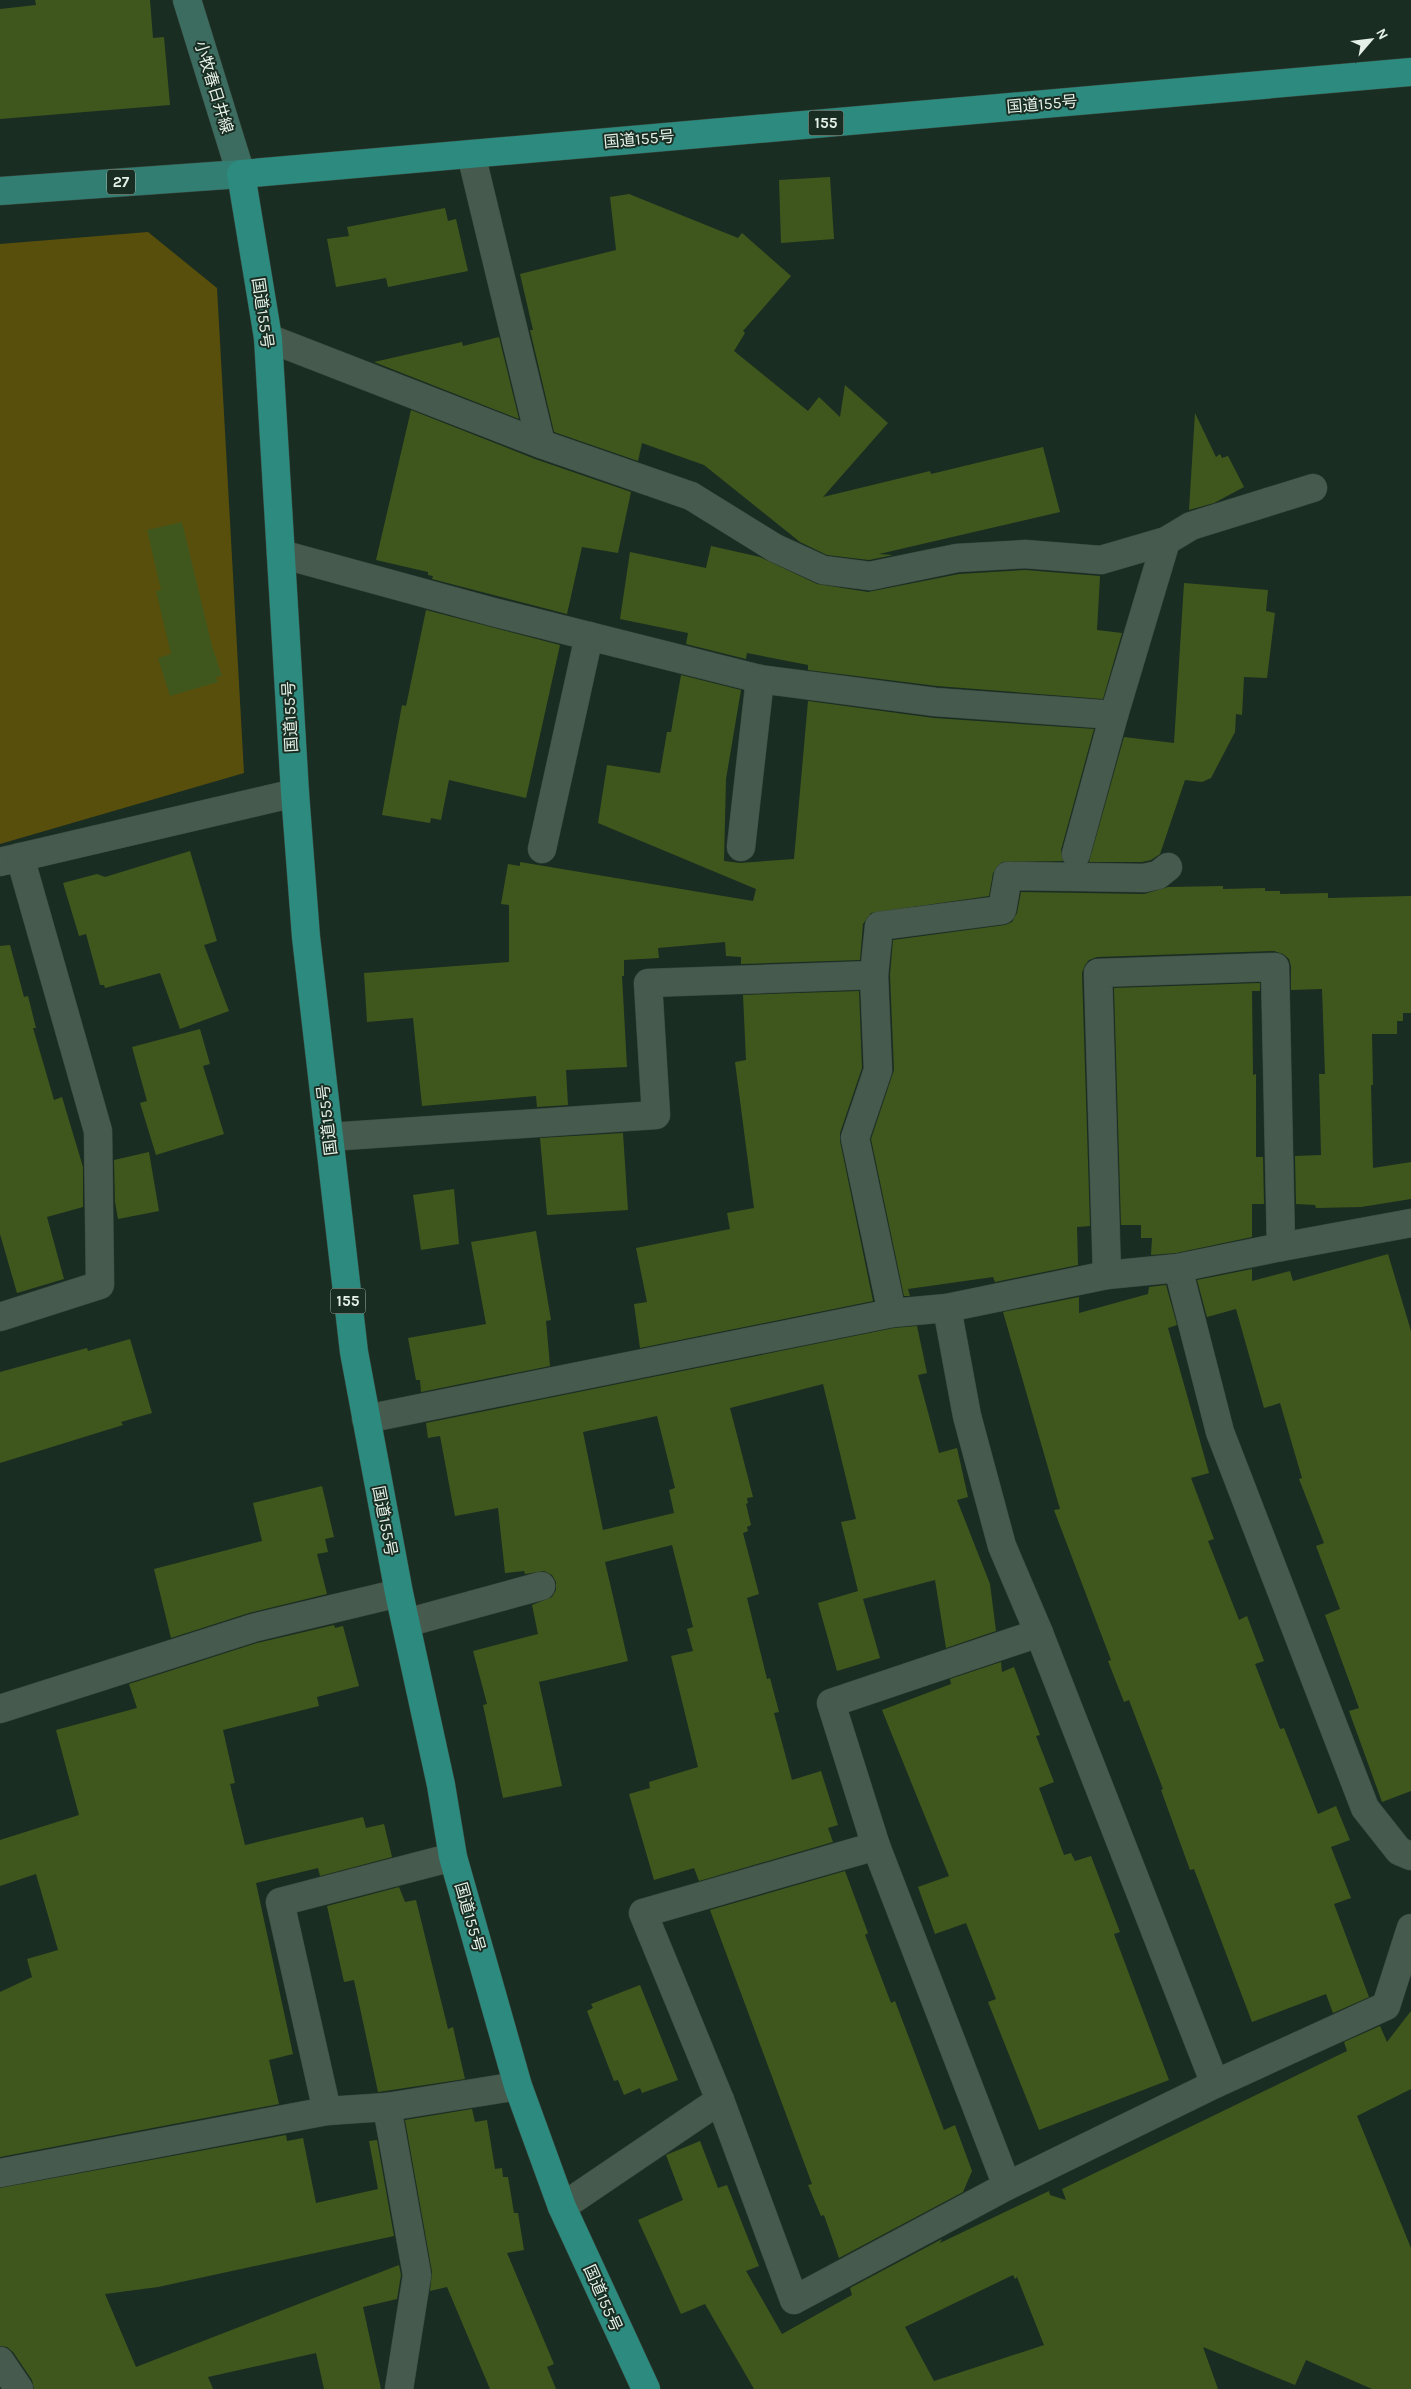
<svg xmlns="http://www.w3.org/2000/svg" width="1411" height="2389" font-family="Karla,'Noto Sans JP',sans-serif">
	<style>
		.green { fill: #594f0c }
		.building { fill: #3f571d; fill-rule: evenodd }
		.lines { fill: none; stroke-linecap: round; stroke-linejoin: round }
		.minor-casing { stroke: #3a4a40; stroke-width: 29 }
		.secondary-casing { stroke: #3a4a40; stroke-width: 29 }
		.primary-casing { stroke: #3a4a40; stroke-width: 29 }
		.trunk-casing { stroke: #3a4a40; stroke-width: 29 }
		.minor { stroke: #465a4d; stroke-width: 28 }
		.secondary { stroke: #3c6c60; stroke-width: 28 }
		.primary { stroke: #337e72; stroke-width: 28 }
		.trunk { stroke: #2c8a7e; stroke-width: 28 }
		.labels { text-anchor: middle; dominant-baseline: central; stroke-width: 4; stroke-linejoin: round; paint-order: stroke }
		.shield { fill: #1a2d22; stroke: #a7b6ad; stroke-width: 1 }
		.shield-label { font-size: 15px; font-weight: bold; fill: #e4f0e8 }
		.street-label { font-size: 16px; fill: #e4f0e8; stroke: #1a2d22 }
	</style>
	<rect width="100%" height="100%" fill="#1a2d22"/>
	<!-- green -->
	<path class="green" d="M 148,232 L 217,288 L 244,773 L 0,844 L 0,244 Z"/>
	<!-- building -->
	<g class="building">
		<path d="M 35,0 L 150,0 L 153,38 L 164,37 L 170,105 L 0,119 L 0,9 L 36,5 Z"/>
		<path d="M 830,177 L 834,239 L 781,243 L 779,180 Z"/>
		<path d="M 629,194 L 738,238 L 742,233 L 791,276 L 743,331 L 745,333 L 734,351 L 808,411 L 819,397 L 840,417 L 845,385 L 888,423 L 823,497 L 930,471 L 931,474 L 1043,447 L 1060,512 L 879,554 L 893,555 L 869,560 L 827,555 L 800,542 L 704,465 L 642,443 L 638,461 L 554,432 L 530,330 L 533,330 L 520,274 L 616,250 L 610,197 Z"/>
		<path d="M 445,208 L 448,221 L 456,219 L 468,271 L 388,287 L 386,278 L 336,287 L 327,239 L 349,236 L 347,227 Z"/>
		<path d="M 499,337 L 519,419 L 374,362 L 462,342 L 463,346 Z"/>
		<path d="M 411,410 L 535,459 L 631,492 L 618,553 L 582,547 L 567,614 L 432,579 L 433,576 L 428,575 L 428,572 L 376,560 Z"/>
		<path d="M 1195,413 L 1216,457 L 1220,454 L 1222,458 L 1228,456 L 1244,487 L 1214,503 L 1189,510 Z"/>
		<path d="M 182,522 L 212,646 L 222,676 L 216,677 L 218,682 L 170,696 L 158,658 L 171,654 L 156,591 L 161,590 L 147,530 Z"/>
		<path d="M 711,546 L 760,557 L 817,584 L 868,592 L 959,574 L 1025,570 L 1100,576 L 1097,630 L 1122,633 L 1103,699 L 937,686 L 808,670 L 808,665 L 747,653 L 746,659 L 686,644 L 688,633 L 620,619 L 630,552 L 706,568 Z"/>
		<path d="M 1184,583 L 1268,590 L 1266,611 L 1275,613 L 1267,678 L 1244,677 L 1242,715 L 1236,714 L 1235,732 L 1211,778 L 1202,782 L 1185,780 L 1160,854 L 1151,860 L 1142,862 L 1089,862 L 1124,737 L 1174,743 Z"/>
		<path d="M 426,610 L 560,645 L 526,798 L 449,780 L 441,820 L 431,818 L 430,823 L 382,815 L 402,705 L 406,706 Z"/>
		<path d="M 681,675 L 741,690 L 726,779 L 724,861 L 740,863 L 794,859 L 808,701 L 934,718 L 1094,729 L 1061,850 L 1063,861 L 1002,862 L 993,873 L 989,896 L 871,913 L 863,924 L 860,960 L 741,964 L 741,957 L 726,956 L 725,942 L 658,948 L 659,958 L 624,960 L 624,976 L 622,976 L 627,1067 L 566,1070 L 568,1105 L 537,1107 L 536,1096 L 422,1106 L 413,1018 L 367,1022 L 364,973 L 509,962 L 509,905 L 501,904 L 508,864 L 520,866 L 520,862 L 753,901 L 756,889 L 598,823 L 607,765 L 660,773 L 667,732 L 671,732 Z"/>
		<path d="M 190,851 L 217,941 L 204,945 L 229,1011 L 180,1029 L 160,973 L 105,988 L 104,985 L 100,985 L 86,934 L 79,936 L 63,883 L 97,874 L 105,877 Z"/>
		<path d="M 1223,886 L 1223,889 L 1265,888 L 1265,891 L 1280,891 L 1280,894 L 1328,893 L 1328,898 L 1411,896 L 1411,1013 L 1403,1013 L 1403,1021 L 1397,1021 L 1397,1034 L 1372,1034 L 1373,1085 L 1371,1085 L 1373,1168 L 1411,1162 L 1411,1199 L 1361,1207 L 1316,1208 L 1315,1205 L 1296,1204 L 1295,1156 L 1321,1155 L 1319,1074 L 1325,1074 L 1322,989 L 1291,990 L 1291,966 L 1289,959 L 1283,954 L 1274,951 L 1097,957 L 1089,960 L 1085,965 L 1082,973 L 1090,1226 L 1077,1227 L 1078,1265 L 995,1282 L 993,1277 L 908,1289 L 910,1296 L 904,1296 L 871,1139 L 894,1070 L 890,975 L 893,940 L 1005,925 L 1012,922 L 1017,913 L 1021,892 L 1144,894 L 1168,887 Z"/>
		<path d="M 10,945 L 24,997 L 28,996 L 36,1028 L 33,1028 L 54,1100 L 62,1097 L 83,1167 L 83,1207 L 47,1217 L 64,1279 L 17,1293 L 0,1234 L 0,946 Z"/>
		<path d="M 1260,983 L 1260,991 L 1252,991 L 1253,1075 L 1256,1074 L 1256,1157 L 1263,1157 L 1264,1204 L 1252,1204 L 1252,1237 L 1176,1253 L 1151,1255 L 1152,1238 L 1141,1238 L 1141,1225 L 1121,1225 L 1114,988 Z"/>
		<path d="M 859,991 L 862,1068 L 840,1133 L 840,1141 L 873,1301 L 640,1348 L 634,1304 L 647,1302 L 636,1248 L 730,1229 L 727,1213 L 754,1208 L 735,1062 L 746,1060 L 743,995 Z"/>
		<path d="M 200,1029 L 210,1064 L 203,1066 L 224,1134 L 156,1155 L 140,1103 L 147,1101 L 132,1047 Z"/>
		<path d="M 623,1133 L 628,1210 L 547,1215 L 540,1138 Z"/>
		<path d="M 149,1152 L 159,1211 L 118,1219 L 115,1202 L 114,1160 Z"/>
		<path d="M 454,1189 L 459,1244 L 421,1250 L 413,1195 Z"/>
		<path d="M 536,1231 L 551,1320 L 546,1321 L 550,1366 L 421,1392 L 420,1380 L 416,1380 L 408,1338 L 486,1324 L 471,1242 Z"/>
		<path d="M 1388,1254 L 1411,1331 L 1411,1791 L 1382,1802 L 1349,1711 L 1359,1708 L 1325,1615 L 1340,1609 L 1316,1546 L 1324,1543 L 1299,1479 L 1302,1478 L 1280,1403 L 1264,1408 L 1236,1309 L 1207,1317 L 1197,1280 L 1252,1269 L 1252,1281 L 1290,1271 L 1293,1281 Z"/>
		<path d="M 1166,1285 L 1177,1325 L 1168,1328 L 1209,1473 L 1191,1478 L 1214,1539 L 1208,1541 L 1239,1620 L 1247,1616 L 1264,1661 L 1255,1664 L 1280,1729 L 1284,1728 L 1318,1814 L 1336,1806 L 1350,1840 L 1331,1847 L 1351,1898 L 1334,1904 L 1369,1997 L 1333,2013 L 1326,1994 L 1252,2022 L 1194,1869 L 1190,1870 L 1161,1790 L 1163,1789 L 1129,1700 L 1124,1702 L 1108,1661 L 1111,1660 L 1054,1510 L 1060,1509 L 1003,1312 L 1079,1297 L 1079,1313 L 1148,1294 L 1149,1287 Z"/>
		<path d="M 917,1326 L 927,1373 L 918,1375 L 939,1453 L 957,1448 L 968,1497 L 957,1500 L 990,1584 L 996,1631 L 946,1648 L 935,1580 L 863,1599 L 880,1658 L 837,1671 L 818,1603 L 858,1591 L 841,1522 L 856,1519 L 823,1384 L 730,1408 L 753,1497 L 747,1498 L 748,1503 L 746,1504 L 751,1525 L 747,1527 L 748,1531 L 743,1533 L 759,1594 L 747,1598 L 767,1679 L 770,1678 L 779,1712 L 774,1713 L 792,1780 L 821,1771 L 838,1825 L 828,1828 L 833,1842 L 699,1881 L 694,1868 L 654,1880 L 629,1794 L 650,1788 L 649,1782 L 698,1767 L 671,1656 L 693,1651 L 687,1629 L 693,1627 L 672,1545 L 605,1562 L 628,1661 L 539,1682 L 562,1786 L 503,1798 L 483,1705 L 487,1704 L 473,1651 L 538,1634 L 532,1605 L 552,1597 L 556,1590 L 556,1582 L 552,1575 L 544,1571 L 525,1574 L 524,1571 L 505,1573 L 498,1508 L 455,1516 L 440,1436 L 428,1438 L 426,1423 L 894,1328 ZM 657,1416 L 675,1488 L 669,1490 L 674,1513 L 603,1530 L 583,1432 Z"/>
		<path d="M 130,1339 L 152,1413 L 121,1422 L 123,1425 L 0,1463 L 0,1372 L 87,1348 L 88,1351 Z"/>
		<path d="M 322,1486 L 334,1537 L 325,1539 L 328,1552 L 317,1554 L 327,1594 L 249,1613 L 171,1638 L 154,1569 L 262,1541 L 253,1503 Z"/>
		<path d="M 334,1625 L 335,1628 L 343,1626 L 359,1686 L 317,1697 L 319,1706 L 223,1730 L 235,1783 L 230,1784 L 245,1845 L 363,1817 L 366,1828 L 384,1824 L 392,1857 L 320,1876 L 318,1868 L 256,1883 L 293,2054 L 269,2060 L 279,2104 L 0,2157 L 0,1992 L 32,1977 L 27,1959 L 58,1950 L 36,1874 L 0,1886 L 0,1840 L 79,1815 L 56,1730 L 137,1708 L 129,1684 L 257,1643 Z"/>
		<path d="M 1001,1662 L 1002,1672 L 1014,1667 L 1040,1735 L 1036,1736 L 1054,1782 L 1039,1788 L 1064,1855 L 1071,1853 L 1075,1861 L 1091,1856 L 1120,1932 L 1114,1934 L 1169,2080 L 1039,2130 L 988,2002 L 996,1999 L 966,1923 L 935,1934 L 918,1887 L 949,1876 L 882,1710 L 951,1684 L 950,1679 Z"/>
		<path d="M 845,1871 L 868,1933 L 865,1935 L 891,2003 L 895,2001 L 944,2130 L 955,2125 L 972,2171 L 963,2192 L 839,2258 L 824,2215 L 821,2216 L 808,2185 L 812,2184 L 710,1910 Z"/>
		<path d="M 399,1887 L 405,1902 L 416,1900 L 448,2029 L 453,2027 L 465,2079 L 378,2092 L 354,1980 L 344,1982 L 327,1906 Z"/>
		<path d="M 640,1985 L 678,2080 L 642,2093 L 640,2088 L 624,2095 L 618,2080 L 614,2081 L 587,2011 L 593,2008 L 591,2004 Z"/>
		<path d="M 1411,2011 L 1411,2089 L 1357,2116 L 1411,2248 L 1411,2389 L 1372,2389 L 1306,2360 L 1295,2385 L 1203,2347 L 1218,2389 L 754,2389 L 705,2304 L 681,2314 L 638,2220 L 683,2200 L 666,2155 L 700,2141 L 718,2188 L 727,2185 L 759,2266 L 746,2271 L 782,2334 L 852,2295 L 850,2288 L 942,2239 L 940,2243 L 1049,2191 L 1050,2195 L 1066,2200 L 1062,2189 L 1347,2051 L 1344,2042 L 1380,2026 L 1387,2042 ZM 1013,2275 L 1015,2279 L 1017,2277 L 1044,2345 L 934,2381 L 905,2327 Z"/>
		<path d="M 472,2109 L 475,2122 L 487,2120 L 495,2169 L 502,2168 L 503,2177 L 508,2177 L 514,2213 L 518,2213 L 524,2250 L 507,2253 L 554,2364 L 547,2367 L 556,2389 L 490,2389 L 447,2287 L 430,2291 L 432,2272 L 405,2120 Z"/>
		<path d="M 286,2135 L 287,2141 L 303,2138 L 316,2203 L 378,2189 L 369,2141 L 377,2140 L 394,2236 L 158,2287 L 105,2294 L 136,2367 L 399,2265 L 401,2275 L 397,2299 L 363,2307 L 381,2389 L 324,2389 L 316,2353 L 208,2377 L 213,2389 L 34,2389 L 32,2380 L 13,2352 L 7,2347 L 0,2346 L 0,2188 Z"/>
	</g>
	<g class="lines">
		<!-- minor casing -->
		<g class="minor-casing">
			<g id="minor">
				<path d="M 471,154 L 541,444"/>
				<path d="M 268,338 L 541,444 L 691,496 L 775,548 L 823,570 L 870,576 L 957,558 L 1025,554 L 1101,560 L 1166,541 L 1191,526 L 1313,488"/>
				<path d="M 281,554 L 493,612 L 760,679 L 935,702 L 1114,715 L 1166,541"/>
				<path d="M 741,847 L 760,679"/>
				<path d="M 542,849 L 589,636"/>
				<path d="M 1076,854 L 1114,715"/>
				<path d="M 0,862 L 295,793"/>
				<path d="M 874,975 L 879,926 L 1002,910 L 1008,876 L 1144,878 L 1158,875 L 1168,867"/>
				<path d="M 329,1137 L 656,1115 L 648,983 L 874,975 L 878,1070 L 855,1138 L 892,1313"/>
				<path d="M 1178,1268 L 1220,1432 L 1365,1808 L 1399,1851 L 1411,1856"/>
				<path d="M 1107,1275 L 1098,973 L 1275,967 L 1281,1247"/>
				<path d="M 947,1308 L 967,1416 L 1002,1546 L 1039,1633 L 1215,2084"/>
				<path d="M 0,1317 L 100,1285 L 98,1131 L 20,857"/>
				<path d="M 366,1419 L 892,1313 L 947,1308 L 1107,1275 L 1178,1268 L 1281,1247 L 1411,1223"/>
				<path d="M 406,1623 L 541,1586"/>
				<path d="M 0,1709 L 253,1628 L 399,1593"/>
				<path d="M 876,1846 L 643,1913 L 720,2100 L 794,2300 L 1007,2186 L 1215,2084 L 1386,2006 L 1411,1928"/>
				<path d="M 387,2107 L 417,2275 L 399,2389"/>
				<path d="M 327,2111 L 280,1902 L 453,1857"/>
				<path d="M 0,2173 L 327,2111 L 387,2107 L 518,2086"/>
				<path d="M 1007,2186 L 876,1846 L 831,1703 L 1039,1633"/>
				<path d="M 562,2207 L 720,2100"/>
				<path d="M 0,2361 L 19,2389"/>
			</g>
		</g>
		<!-- secondary casing -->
		<g class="secondary-casing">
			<path id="secondary" d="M 187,0 L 241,174"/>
		</g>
		<!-- primary casing -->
		<g class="primary-casing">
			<path id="primary" d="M 0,191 L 241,174"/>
		</g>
		<!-- trunk casing -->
		<g class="trunk-casing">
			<path id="trunk" d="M 646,2389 L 562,2207 L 518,2086 L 453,1857 L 441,1785 L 399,1593 L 354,1352 L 306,937 L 295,793 L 268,338 L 241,174 L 1411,72"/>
		</g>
		<!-- minor -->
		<use href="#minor" class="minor"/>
		<!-- secondary -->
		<use href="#secondary" class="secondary"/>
		<!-- primary -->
		<use href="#primary" class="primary"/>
		<!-- trunk -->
		<use href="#trunk" class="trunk"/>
	</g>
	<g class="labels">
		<!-- shield labels -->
		<g class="shield">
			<rect x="808.5" y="110.5" width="35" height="25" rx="4"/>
			<rect x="107" y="169.5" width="28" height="25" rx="4"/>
			<rect x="330.5" y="1288.5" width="35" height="25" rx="4"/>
		</g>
		<g class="shield-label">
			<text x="826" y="123">155</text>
			<text x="121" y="182">27</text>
			<text x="348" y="1301">155</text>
		</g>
		<!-- street labels -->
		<g class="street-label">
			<text transform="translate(214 87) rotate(73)">小牧春日井線</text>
			<text transform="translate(1042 104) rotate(-5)">国道155号</text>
			<text transform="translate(639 139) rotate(-5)">国道155号</text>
			<text transform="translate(263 313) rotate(82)">国道155号</text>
			<text transform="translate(290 717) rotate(-93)">国道155号</text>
			<text transform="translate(327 1120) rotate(-97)">国道155号</text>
			<text transform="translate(385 1521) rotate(79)">国道155号</text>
			<text transform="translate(470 1917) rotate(74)">国道155号</text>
			<text transform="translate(603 2298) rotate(66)">国道155号</text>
		</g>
	</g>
	<!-- north arrow -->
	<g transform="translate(1371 40) rotate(62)" stroke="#1a2d22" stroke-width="4" paint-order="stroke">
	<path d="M0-4L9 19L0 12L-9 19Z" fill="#e4f0e8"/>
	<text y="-8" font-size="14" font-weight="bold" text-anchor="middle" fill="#e4f0e8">N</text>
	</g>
</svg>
